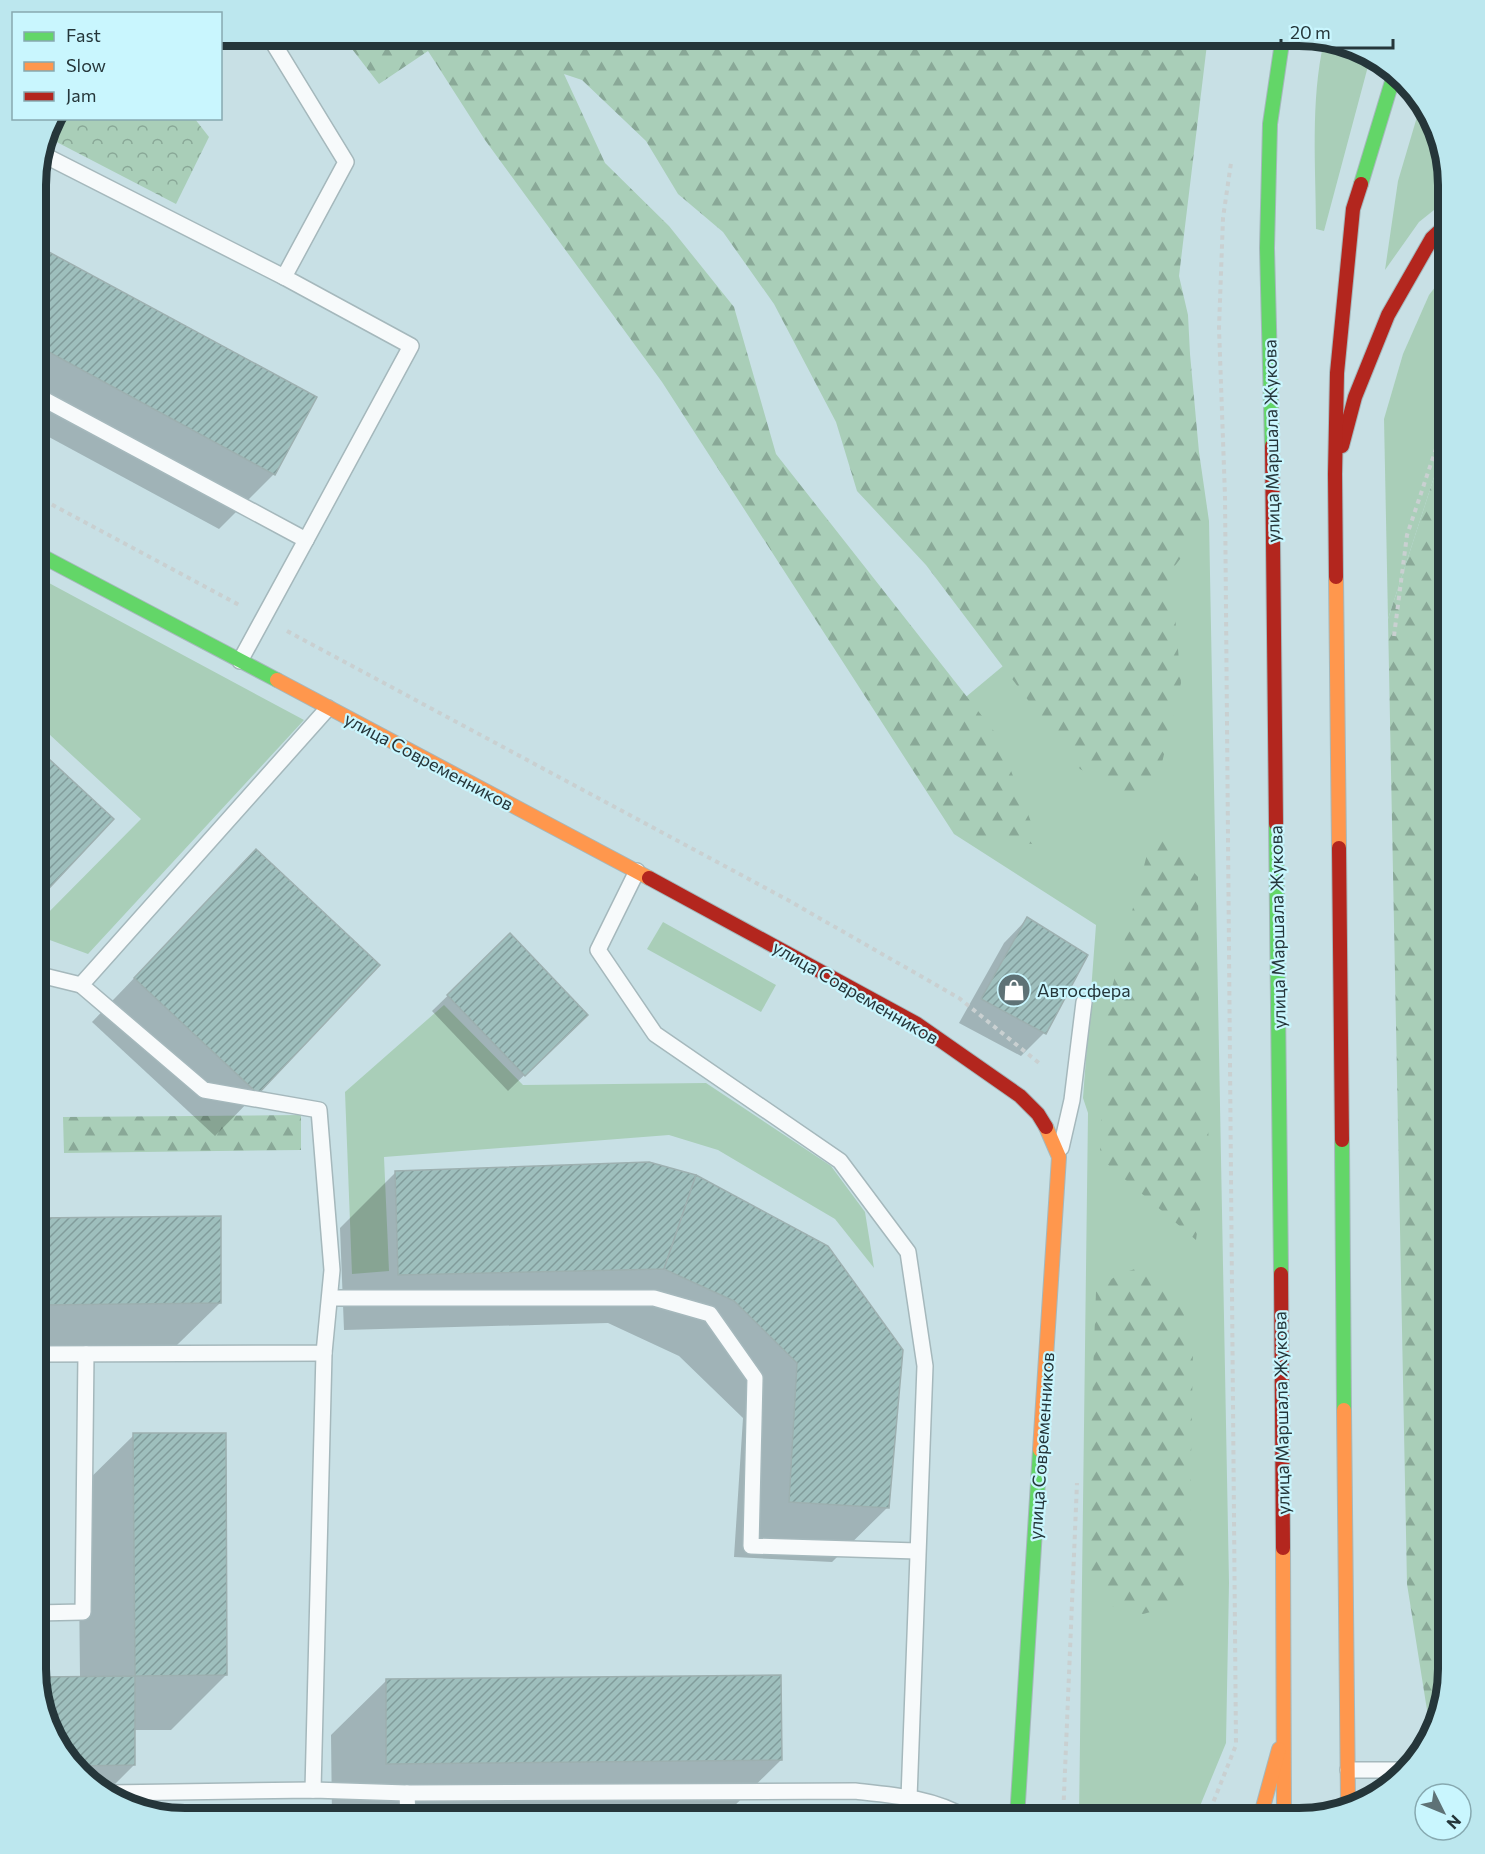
<svg xmlns="http://www.w3.org/2000/svg" width="1485" height="1854" font-family="Commissioner,sans-serif">
	<style>
		.green { fill: #a9ceb8 }
		.forest { fill: url(#forest-firs) }
		.park { fill: url(#park-crowns) }
		.shadow { fill: #0003 }
		.building { fill: url(#building-hatch); stroke: #9db0b0; stroke-width: 1.5 }
		.lines { fill: none; stroke-linecap: round; stroke-linejoin: round }
		.lane-casing { stroke: #a5b8bc; stroke-width: 18 }
		.fast-casing { stroke: #a5b8bc; stroke-width: 16 }
		.slow-casing { stroke: #a5b8bc; stroke-width: 16 }
		.jam-casing { stroke: #a5b8bc; stroke-width: 16 }
		.path { stroke: #c9d0d1; stroke-width: 4; stroke-dasharray: 4.5 4.5; stroke-linecap: butt }
		.lane { stroke: #f7fafb; stroke-width: 15 }
		.fast { stroke: #63d668; stroke-width: 14 }
		.slow { stroke: #ff974d; stroke-width: 14 }
		.jam { stroke: #b3261e; stroke-width: 14 }
		.labels { text-anchor: middle; dominant-baseline: central; stroke-width: 4.5; stroke-linejoin: round; paint-order: stroke }
		.street-label { font-size: 18px; fill: #25363a; stroke: #c9f6fe }
		.poi-label { font-size: 18px; fill: #25363a; stroke: #c9f6fe; text-anchor: start }
		.rim { fill: none; stroke: #25363a; stroke-width: 8 }
	</style>
	<defs>
		<pattern id="forest-firs" width="22" height="20" patternUnits="userSpaceOnUse" patternTransform="scale(1.5)"><rect width="22" height="20" fill="#a9ceb8"/><path d="M5 1l3.5 6h-7zM16 11l3.5 6h-7z" fill="#89a897"/></pattern>
		<pattern id="park-crowns" width="20" height="18" patternUnits="userSpaceOnUse" patternTransform="scale(1.5)"><rect width="20" height="18" fill="#a9ceb8"/><path d="M2 6a3 3 0 1 1 6 0M12 15a3 3 0 1 1 6 0" fill="none" stroke="#89a897"/></pattern>
		<pattern id="building-hatch" width="6" height="6" patternUnits="userSpaceOnUse" patternTransform="scale(1.5)"><rect width="6" height="6" fill="#9ebfbd"/><path d="M-1 1l2-2M0 6l6-6M5 7l2-2" fill="none" stroke="#819c9b"/></pattern>
	</defs>
	<rect width="100%" height="100%" fill="#c8e0e5"/>
	<!-- green -->
	<g class="green">
		<path d="M 1324,41 L 1371,55 L 1324,231 L 1316,229 C 1316,167 1310,102 1324,41 Z"/>
		<path d="M 1422,100 L 1449,186 L 1449,198 L 1419,222 L 1385,270 L 1398,181 Z"/>
		<path d="M 1449,269 L 1449,431 L 1388,619 L 1384,419 L 1403,354 L 1429,295 Z"/>
		<path d="M 1159,512 L 1209,521 L 1229,1583 L 1226,1743 L 1195,1818 L 1079,1818 L 1088,1113 L 1083,1098 L 1096,925 L 954,834 L 943,716 L 1082,600 Z"/>
		<path d="M 36,576 L 304,720 L 88,954 L 36,935 L 36,925 L 141,819 L 36,722 Z"/>
		<path d="M 663,922 L 776,985 L 761,1012 L 647,949 Z"/>
		<path d="M 444,1005 L 523,1085 L 706,1083 L 831,1166 L 865,1212 L 874,1268 L 835,1219 L 718,1150 L 669,1135 L 384,1157 L 389,1271 L 352,1274 L 345,1092 Z"/>
	</g>
	<!-- forest -->
	<g class="forest">
		<path d="M 342,36 L 1208,36 L 1179,276 L 1188,315 L 1190,354 L 1199,452 L 1209,521 L 1171,571 L 1181,683 L 1161,767 L 1133,798 L 1080,769 L 926,565 L 857,491 L 836,422 L 774,304 L 723,232 L 678,194 L 646,141 L 582,80 L 564,74 L 605,163 L 669,226 L 734,307 L 776,454 L 997,735 L 1040,845 L 954,834 L 662,382 L 485,140 L 428,51 L 379,84 Z"/>
		<path d="M 1449,431 L 1449,1095 L 1443,1102 L 1449,1157 L 1449,1669 L 1434,1725 L 1427,1710 L 1407,1584 L 1388,619 Z"/>
		<path d="M 1154,828 L 1198,877 L 1199,1024 L 1209,1142 L 1196,1240 L 1100,1158 L 1104,1018 Z"/>
		<path d="M 301,1115 L 301,1150 L 64,1153 L 63,1117 Z"/>
		<path d="M 1147,1265 L 1169,1282 L 1183,1311 L 1193,1349 L 1189,1575 L 1173,1606 L 1143,1614 L 1110,1606 L 1086,1566 L 1096,1291 L 1117,1275 Z"/>
	</g>
	<!-- park -->
	<path class="park" d="M 195,119 L 209,137 L 176,204 L 47,137 L 52,119 Z"/>
	<!-- shadow -->
	<g class="shadow">
		<path d="M 36,246 L 274,474 L 219,529 L 36,430 Z"/>
		<path d="M 256,851 L 257,1093 L 215,1136 L 92,1022 Z"/>
		<path d="M 1027,919 L 1044,1033 L 1021,1056 L 959,1023 L 1004,943 Z"/>
		<path d="M 510,935 L 586,1015 L 508,1091 L 432,1011 Z"/>
		<path d="M 395,1173 L 696,1177 L 888,1507 L 832,1562 L 734,1557 L 743,1418 L 679,1356 L 608,1323 L 344,1330 L 340,1228 Z"/>
		<path d="M 36,1219 L 220,1303 L 177,1345 L 36,1347 Z"/>
		<path d="M 134,1435 L 226,1675 L 171,1730 L 134,1730 L 134,1765 L 107,1792 L 61,1752 L 39,1678 L 80,1678 L 78,1490 Z"/>
		<path d="M 387,1680 L 781,1760 L 725,1815 L 652,1816 L 652,1818 L 655,1818 L 613,1818 L 615,1816 L 332,1818 L 331,1735 Z"/>
	</g>
	<!-- building -->
	<g class="building">
		<path d="M 36,245 L 317,397 L 275,475 L 36,345 Z"/>
		<path d="M 36,747 L 114,819 L 36,902 Z"/>
		<path d="M 256,849 L 380,965 L 258,1094 L 134,978 Z"/>
		<path d="M 1027,917 L 1088,955 L 1046,1034 L 981,999 Z"/>
		<path d="M 510,933 L 588,1015 L 525,1076 L 447,995 Z"/>
		<path d="M 649,1162 L 696,1175 L 664,1269 L 398,1275 L 395,1171 Z"/>
		<path d="M 696,1175 L 828,1246 L 903,1350 L 889,1508 L 789,1502 L 797,1363 L 734,1301 L 664,1269 Z"/>
		<path d="M 221,1216 L 221,1303 L 36,1305 L 36,1218 Z"/>
		<path d="M 133,1433 L 226,1433 L 227,1675 L 135,1676 Z"/>
		<path d="M 781,1675 L 782,1760 L 386,1764 L 386,1679 Z"/>
		<path d="M 135,1676 L 135,1765 L 78,1766 L 61,1752 L 39,1677 Z"/>
		<path d="M 617,1812 L 667,1818 L 617,1818 Z"/>
	</g>
	<g class="lines">
		<!-- lane casing -->
		<g class="lane-casing">
			<g id="lane">
				<path d="M 269,36 L 346,162 L 284,277 L 411,346 L 306,540"/>
				<path d="M 42,154 L 284,277"/>
				<path d="M 36,395 L 306,540 L 240,661"/>
				<path d="M 637,871 L 598,950 L 655,1034 L 840,1161 L 908,1252 L 925,1366 L 909,1798"/>
				<path d="M 36,974 L 81,985"/>
				<path d="M 1061,1148 L 1072,1100 L 1084,1002"/>
				<path d="M 330,1298 L 654,1298 L 710,1314 L 755,1378 L 751,1546 L 917,1551"/>
				<path d="M 36,1354 L 324,1353 L 332,1270 L 319,1110 L 204,1090 L 81,985 L 328,708"/>
				<path d="M 36,1613 L 83,1612 L 86,1354"/>
				<path d="M 1348,1770 L 1404,1770"/>
				<path d="M 313,1790 L 324,1353"/>
				<path d="M 109,1793 L 313,1790 L 407,1793 L 855,1791 C 892,1795 934,1798 966,1818"/>
				<path d="M 407,1793 L 408,1818"/>
			</g>
		</g>
		<!-- fast casing -->
		<g class="fast-casing">
			<g id="fast">
				<path d="M 1361,184 L 1394,75"/>
				<path d="M 1272,446 L 1267,248 L 1270,124 L 1283,36"/>
				<path d="M 36,553 L 277,680"/>
				<path d="M 1276,824 L 1281,1274"/>
				<path d="M 1342,1140 L 1344,1410"/>
				<path d="M 1017,1818 L 1040,1450"/>
			</g>
		</g>
		<!-- slow casing -->
		<g class="slow-casing">
			<g id="slow">
				<path d="M 1336,577 L 1339,848"/>
				<path d="M 277,680 L 649,878"/>
				<path d="M 1344,1410 L 1348,1803"/>
				<path d="M 1040,1450 L 1059,1157 L 1046,1127"/>
				<path d="M 1283,1548 L 1284,1818"/>
				<path d="M 1260,1818 L 1279,1749"/>
			</g>
		</g>
		<!-- jam casing -->
		<g class="jam-casing">
			<g id="jam">
				<path d="M 1272,446 L 1276,824"/>
				<path d="M 1342,446 L 1355,397 L 1388,315 L 1432,238 L 1449,222"/>
				<path d="M 1336,577 L 1335,474 L 1337,373 L 1353,209 L 1361,184"/>
				<path d="M 1339,848 L 1342,1140"/>
				<path d="M 649,878 L 917,1024 L 1020,1096 L 1038,1114 L 1046,1127"/>
				<path d="M 1281,1274 L 1283,1548"/>
			</g>
		</g>
		<!-- path -->
		<g class="path">
			<path d="M 36,496 L 241,606"/>
			<path d="M 287,631 L 786,899 L 959,998 L 1039,1063"/>
			<path d="M 1394,636 L 1407,535 L 1449,410"/>
			<path d="M 1063,1818 L 1077,1483"/>
			<path d="M 1207,1818 L 1236,1745 L 1225,496 L 1219,328 L 1223,218 L 1231,163"/>
		</g>
		<!-- lane -->
		<use href="#lane" class="lane"/>
		<!-- fast -->
		<use href="#fast" class="fast"/>
		<!-- slow -->
		<use href="#slow" class="slow"/>
		<!-- jam -->
		<use href="#jam" class="jam"/>
	</g>
	<!-- icons -->
	<defs>
		<g id="shop-disc" transform="scale(1.725)"><circle r="9.5" fill="#5e7276" stroke="#c9f6fe"/><path d="M-5-2.5h2.3a2.7 3.5 0 0 1 5.4 0H5L5.5 6h-11ZM-1.5-2.5h3a1.5 2.3 0 0 0-3 0Z" fill="#fff"/></g>
	</defs>
	<g fill-rule="evenodd">
		<use href="#shop-disc" x="1014" y="990"/>
	</g>
	<g class="labels">
		<!-- street labels -->
		<g class="street-label">
			<text transform="translate(1271 441) rotate(-91)">улица Маршала Жукова</text>
			<text transform="translate(429 761) rotate(28)">улица Современников</text>
			<text transform="translate(1277 927) rotate(-91)">улица Маршала Жукова</text>
			<text transform="translate(856 992) rotate(30)">улица Современников</text>
			<text transform="translate(1281 1413) rotate(-91)">улица Маршала Жукова</text>
			<text transform="translate(1041 1446) rotate(-86)">улица Современников</text>
		</g>
		<!-- poi labels -->
		<g class="poi-label">
			<text x="1037" y="990">Автосфера</text>
		</g>
	</g>
	<!-- crop -->
	<path d="M0 0H1485V1854H0ZM185 46H1299A139 139 0 0 1 1438 185V1669A139 139 0 0 1 1299 1808H185A139 139 0 0 1 46 1669V185A139 139 0 0 1 185 46Z" fill="#bce7ee" fill-rule="evenodd"/>
	<path class="rim" d="M185 46H1299A139 139 0 0 1 1438 185V1669A139 139 0 0 1 1299 1808H185A139 139 0 0 1 46 1669V185A139 139 0 0 1 185 46Z"/>
	<!-- legend -->
	<rect x="12" y="12" width="210" height="108" fill="#c9f6fe" stroke="#87a9b0" stroke-width="1.5"/>
	<rect x="24" y="32" width="30" height="9" fill="#63d668" stroke="#87a9b0" stroke-width="1.5"/>
	<text x="66" y="42" font-size="18" fill="#25363a">Fast</text>
	<rect x="24" y="62" width="30" height="9" fill="#ff974d" stroke="#87a9b0" stroke-width="1.5"/>
	<text x="66" y="72" font-size="18" fill="#25363a">Slow</text>
	<rect x="24" y="92" width="30" height="9" fill="#b3261e" stroke="#87a9b0" stroke-width="1.5"/>
	<text x="66" y="102" font-size="18" fill="#25363a">Jam</text>
	<!-- north arrow -->
	<g transform="translate(1443 1812) rotate(133)"><circle r="28" fill="#c9f6fe" stroke="#87a9b0" stroke-width="1.5"/>
	<path d="M0-4.5L10 22L0 15L-10 22Z" fill="#5e7276"/>
	<text y="-9" font-size="16" font-weight="bold" text-anchor="middle" fill="#25363a">N</text>
	</g>
	<!-- scale -->
	<path d="M1281 39v9h112v-9" fill="none" stroke="#25363a" stroke-width="3"/>
	<text x="1290" y="39" font-size="18" fill="#25363a" stroke="#c9f6fe" stroke-width="4.5" paint-order="stroke">20 m</text>
</svg>
